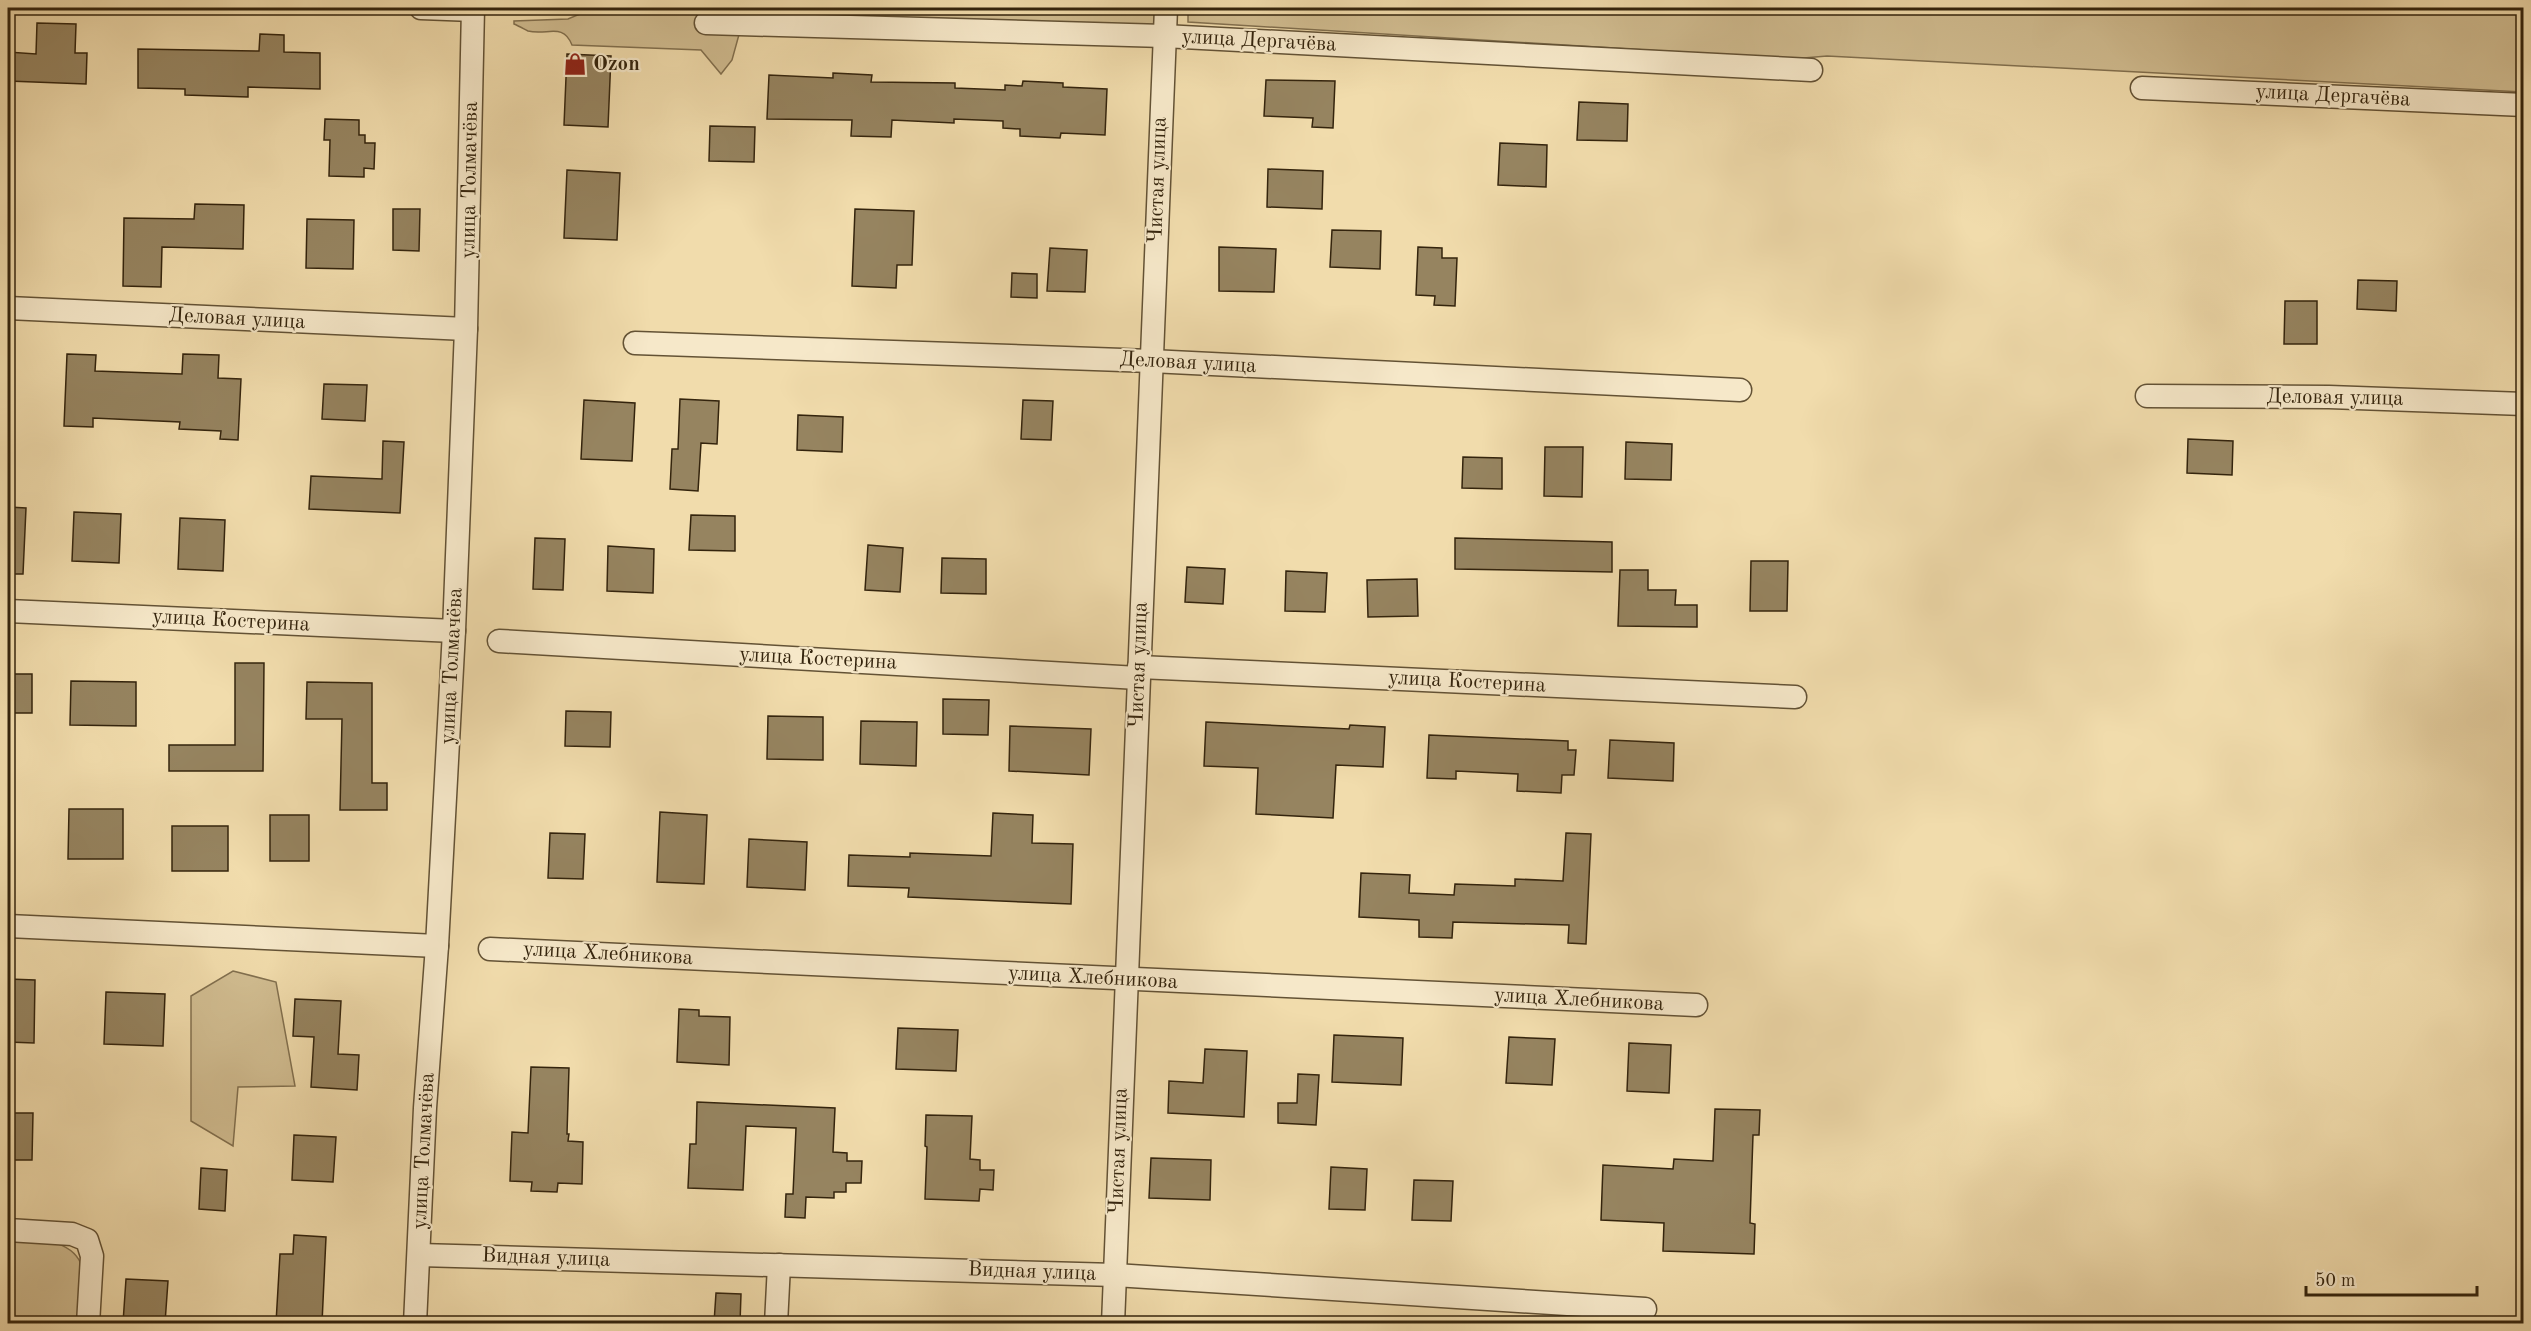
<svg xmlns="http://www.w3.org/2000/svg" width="2531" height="1331" font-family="'Old Standard TT',serif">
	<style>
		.green { fill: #d1bd91; stroke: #82704f; stroke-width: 1.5 }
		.building { fill: #968460; stroke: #34240d; stroke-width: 1.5 }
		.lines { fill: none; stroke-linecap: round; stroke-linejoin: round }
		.minor-casing { stroke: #635235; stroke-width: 25 }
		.minor { stroke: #f6e8c9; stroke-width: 22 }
		.labels { text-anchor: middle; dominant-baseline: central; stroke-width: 4.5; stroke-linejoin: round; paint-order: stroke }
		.street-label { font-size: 21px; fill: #34240d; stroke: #f6e8c9 }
		.poi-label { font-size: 21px; font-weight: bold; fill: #34240d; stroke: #f6e8c9; text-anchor: start }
	</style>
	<rect width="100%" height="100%" fill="#f1dcac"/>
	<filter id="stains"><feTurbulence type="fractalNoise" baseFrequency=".00333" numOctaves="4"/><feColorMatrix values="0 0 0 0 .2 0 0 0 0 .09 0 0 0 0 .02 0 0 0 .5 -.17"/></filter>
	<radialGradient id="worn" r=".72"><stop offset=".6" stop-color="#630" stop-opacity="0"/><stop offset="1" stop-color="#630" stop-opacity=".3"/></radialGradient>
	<!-- green -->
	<g class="green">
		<path d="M 581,8 L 1163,8 L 1162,20 L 1144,31 L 708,10 L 702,16 L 740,31 L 732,60 L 721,74 L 701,50 L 572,45 C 563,22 547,36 528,31 C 524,29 519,26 514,24 L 514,21 L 568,19 L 580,14 Z"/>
		<path d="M 1188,8 L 2523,8 L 2523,92 L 1827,56 L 1792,59 L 1188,22 Z"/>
		<path d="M 233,971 L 276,982 L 295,1086 L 238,1087 L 233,1146 L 191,1121 L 191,996 Z"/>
		<path d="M 8,1237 C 32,1240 73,1237 82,1267 C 86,1279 79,1310 78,1323 L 8,1324 Z"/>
	</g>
	<!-- building -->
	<g class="building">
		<path d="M 37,23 L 76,24 L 75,53 L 87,53 L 86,84 L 8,81 L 8,52 L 36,54 Z"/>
		<path d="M 260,34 L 284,35 L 284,52 L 320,53 L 320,89 L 248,87 L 248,97 L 185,95 L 185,89 L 138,88 L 138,49 L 259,51 Z"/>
		<path d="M 567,54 L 611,56 L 608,127 L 564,125 Z"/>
		<path d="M 833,73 L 872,75 L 871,82 L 955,83 L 955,88 L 1005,90 L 1005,85 L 1022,86 L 1023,81 L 1063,83 L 1063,87 L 1107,89 L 1105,135 L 1061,133 L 1060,138 L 1020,136 L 1020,129 L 1003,128 L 1003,121 L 954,119 L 954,123 L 892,120 L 891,137 L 851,136 L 852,120 L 767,119 L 769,75 L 833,78 Z"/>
		<path d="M 1266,80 L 1335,81 L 1333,128 L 1312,127 L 1313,118 L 1264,116 Z"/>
		<path d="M 1579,102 L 1628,104 L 1627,141 L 1577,140 Z"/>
		<path d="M 325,119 L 359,120 L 359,135 L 365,135 L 365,143 L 375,143 L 374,169 L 364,168 L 364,177 L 329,176 L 330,140 L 324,140 Z"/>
		<path d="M 710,126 L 755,127 L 754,162 L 709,161 Z"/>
		<path d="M 1500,143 L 1547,145 L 1546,187 L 1498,185 Z"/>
		<path d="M 1268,169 L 1323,171 L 1322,209 L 1267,207 Z"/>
		<path d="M 567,170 L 620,173 L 617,240 L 564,238 Z"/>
		<path d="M 195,204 L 244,205 L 243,249 L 162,247 L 161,287 L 123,286 L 124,218 L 194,219 Z"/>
		<path d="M 393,209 L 420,209 L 419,251 L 393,250 Z"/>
		<path d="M 855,209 L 914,211 L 912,265 L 897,265 L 896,288 L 852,286 Z"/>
		<path d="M 307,219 L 354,220 L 353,269 L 306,268 Z"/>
		<path d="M 1332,230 L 1381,231 L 1380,269 L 1330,267 Z"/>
		<path d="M 1219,247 L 1276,249 L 1274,292 L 1219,291 Z"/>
		<path d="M 1418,247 L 1442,248 L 1442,258 L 1457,258 L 1455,306 L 1434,305 L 1435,296 L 1416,295 Z"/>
		<path d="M 1050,248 L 1087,250 L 1085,292 L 1047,291 Z"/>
		<path d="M 1012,273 L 1037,274 L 1037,298 L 1011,297 Z"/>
		<path d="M 2358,280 L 2397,281 L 2396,311 L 2357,309 Z"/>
		<path d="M 2285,301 L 2317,301 L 2317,344 L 2284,344 Z"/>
		<path d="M 67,354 L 96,355 L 95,371 L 182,374 L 183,354 L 219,355 L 218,378 L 241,379 L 238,440 L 220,439 L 221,431 L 179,429 L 180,422 L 93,418 L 93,427 L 64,426 Z"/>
		<path d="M 324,384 L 367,385 L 365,421 L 322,419 Z"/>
		<path d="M 680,399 L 719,401 L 717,444 L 701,443 L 698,491 L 670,489 L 672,449 L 678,449 Z"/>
		<path d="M 584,400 L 635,403 L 632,461 L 581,459 Z"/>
		<path d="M 1023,400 L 1053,401 L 1051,440 L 1021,439 Z"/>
		<path d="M 798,415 L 843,417 L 842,452 L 797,450 Z"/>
		<path d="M 2188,439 L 2233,441 L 2232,475 L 2187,473 Z"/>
		<path d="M 383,441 L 404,442 L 400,513 L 309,509 L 311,476 L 382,479 Z"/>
		<path d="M 1626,442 L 1672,444 L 1671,480 L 1625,479 Z"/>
		<path d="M 1545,447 L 1583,447 L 1582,497 L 1544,496 Z"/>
		<path d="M 1463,457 L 1502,458 L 1502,489 L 1462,488 Z"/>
		<path d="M 8,507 L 26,508 L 23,574 L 8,574 Z"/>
		<path d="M 74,512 L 121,514 L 119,563 L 72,561 Z"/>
		<path d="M 691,515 L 735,516 L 735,551 L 689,550 Z"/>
		<path d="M 180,518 L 225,520 L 223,571 L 178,569 Z"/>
		<path d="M 535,538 L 565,539 L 563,590 L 533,589 Z"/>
		<path d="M 1455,538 L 1612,542 L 1612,572 L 1455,569 Z"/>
		<path d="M 868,545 L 903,548 L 900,592 L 865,590 Z"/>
		<path d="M 608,546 L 654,549 L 653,593 L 607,591 Z"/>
		<path d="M 942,558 L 986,559 L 986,594 L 941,593 Z"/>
		<path d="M 1751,561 L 1788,561 L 1787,611 L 1750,611 Z"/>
		<path d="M 1187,567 L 1225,569 L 1223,604 L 1185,602 Z"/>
		<path d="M 1620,570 L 1648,570 L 1648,590 L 1676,590 L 1675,605 L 1697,605 L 1697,627 L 1618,626 Z"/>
		<path d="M 1286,571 L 1327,573 L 1325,612 L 1285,611 Z"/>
		<path d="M 1417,579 L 1418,616 L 1368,617 L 1367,580 Z"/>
		<path d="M 235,663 L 264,663 L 263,771 L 169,771 L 169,745 L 235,745 Z"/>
		<rect x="8" y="674" width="24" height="39"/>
		<path d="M 71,681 L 136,682 L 136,726 L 70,725 Z"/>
		<path d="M 307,682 L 372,683 L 372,783 L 387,783 L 387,810 L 340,810 L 342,719 L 306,719 Z"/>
		<path d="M 943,699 L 989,700 L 988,735 L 943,734 Z"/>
		<path d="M 566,711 L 611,712 L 610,747 L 565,746 Z"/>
		<path d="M 768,716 L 823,717 L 823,760 L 767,759 Z"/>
		<path d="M 861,721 L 917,722 L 916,766 L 860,764 Z"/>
		<path d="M 1206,722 L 1349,729 L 1350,725 L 1385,727 L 1383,767 L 1336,765 L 1333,818 L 1256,814 L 1258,768 L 1204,766 Z"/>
		<path d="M 1010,726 L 1091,729 L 1089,775 L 1009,771 Z"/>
		<path d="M 1429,735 L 1568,741 L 1568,750 L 1576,750 L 1574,775 L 1562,775 L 1561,793 L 1517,791 L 1518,774 L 1456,771 L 1456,779 L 1427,778 Z"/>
		<path d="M 1610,740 L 1674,743 L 1673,781 L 1608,778 Z"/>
		<path d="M 69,809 L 123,809 L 123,859 L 68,859 Z"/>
		<path d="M 660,812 L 707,815 L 704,884 L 657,882 Z"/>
		<path d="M 993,813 L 1033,815 L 1032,843 L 1073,844 L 1071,904 L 908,897 L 909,888 L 848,886 L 849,855 L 910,857 L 910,853 L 991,856 Z"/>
		<rect x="270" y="815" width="39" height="46"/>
		<rect x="172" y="826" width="56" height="45"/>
		<path d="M 550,833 L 585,834 L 583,879 L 548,878 Z"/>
		<path d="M 1566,833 L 1591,834 L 1586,944 L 1568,943 L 1569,925 L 1453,922 L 1452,938 L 1419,937 L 1419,920 L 1359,917 L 1361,873 L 1410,875 L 1409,893 L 1454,895 L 1455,884 L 1515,886 L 1515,879 L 1563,881 Z"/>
		<path d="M 749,839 L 807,842 L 805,890 L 747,887 Z"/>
		<path d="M 8,979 L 35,980 L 34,1043 L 8,1042 Z"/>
		<path d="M 106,992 L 165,994 L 163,1046 L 104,1044 Z"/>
		<path d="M 295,999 L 341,1001 L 338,1054 L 359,1055 L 357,1090 L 311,1087 L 314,1037 L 293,1036 Z"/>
		<path d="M 679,1009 L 699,1010 L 699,1016 L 730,1017 L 729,1065 L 677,1062 Z"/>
		<path d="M 898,1028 L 958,1030 L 956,1071 L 896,1069 Z"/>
		<path d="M 1334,1035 L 1403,1038 L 1401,1085 L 1332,1082 Z"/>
		<path d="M 1509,1037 L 1555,1039 L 1552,1085 L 1506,1083 Z"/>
		<path d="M 1629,1043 L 1671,1045 L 1669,1093 L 1627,1091 Z"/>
		<path d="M 1205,1049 L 1247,1051 L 1244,1117 L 1168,1113 L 1169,1081 L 1203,1083 Z"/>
		<path d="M 531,1067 L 569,1068 L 567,1134 L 569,1134 L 568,1141 L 583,1142 L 582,1184 L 558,1183 L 557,1192 L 531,1191 L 532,1182 L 510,1181 L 512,1132 L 528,1133 Z"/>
		<path d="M 1298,1074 L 1319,1075 L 1316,1125 L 1278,1123 L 1278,1103 L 1297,1103 Z"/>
		<path d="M 697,1102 L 835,1108 L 833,1152 L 847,1153 L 847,1161 L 862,1161 L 861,1183 L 846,1183 L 846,1192 L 834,1192 L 834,1198 L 806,1197 L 805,1218 L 785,1217 L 786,1194 L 793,1194 L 796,1128 L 746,1126 L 743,1190 L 688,1188 L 690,1144 L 696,1144 Z"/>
		<path d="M 1715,1109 L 1760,1110 L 1759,1135 L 1753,1135 L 1750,1223 L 1755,1224 L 1754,1254 L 1663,1251 L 1664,1223 L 1601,1220 L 1603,1165 L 1673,1169 L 1674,1159 L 1713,1161 Z"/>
		<path d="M 8,1113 L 33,1113 L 32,1160 L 8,1160 Z"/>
		<path d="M 926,1115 L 972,1116 L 970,1159 L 980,1160 L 980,1170 L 994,1170 L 993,1190 L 980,1189 L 979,1201 L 925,1199 L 927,1147 L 925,1146 Z"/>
		<path d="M 294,1135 L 336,1137 L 333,1182 L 292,1180 Z"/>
		<path d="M 1151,1158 L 1211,1160 L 1210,1200 L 1149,1198 Z"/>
		<path d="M 1331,1167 L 1367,1169 L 1365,1210 L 1329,1209 Z"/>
		<path d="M 201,1168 L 227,1170 L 225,1211 L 199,1209 Z"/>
		<path d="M 1414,1180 L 1453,1181 L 1451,1221 L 1412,1220 Z"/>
		<path d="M 294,1235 L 326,1237 L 322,1323 L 276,1323 L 280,1254 L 293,1254 Z"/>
		<path d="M 126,1279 L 168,1281 L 165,1323 L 123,1323 Z"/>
		<path d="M 716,1293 L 741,1294 L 740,1323 L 714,1323 Z"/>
	</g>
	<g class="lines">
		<!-- minor casing -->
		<g class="minor-casing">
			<g id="minor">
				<path d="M 421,8 L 473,10"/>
				<path d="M 706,23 L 1164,36 L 1811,70"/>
				<path d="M 2142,88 L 2524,105"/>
				<path d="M 8,308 L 466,329"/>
				<path d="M 635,343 L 1151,361 L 1740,390"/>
				<path d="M 2147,396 L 2329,397 L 2524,404"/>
				<path d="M 8,611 L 454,631"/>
				<path d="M 499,641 L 1138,678"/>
				<path d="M 1139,667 L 1795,697"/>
				<path d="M 8,926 L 437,946"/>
				<path d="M 490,949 L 1696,1005"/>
				<path d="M 8,1230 L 72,1234 L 87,1240 L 92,1256 L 88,1324"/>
				<path d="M 419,1255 L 1115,1275 L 1645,1309"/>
				<path d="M 415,1324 L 425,1108 L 437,946 L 454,631 L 466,329 L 473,8"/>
				<path d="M 776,1324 L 779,1265"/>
				<path d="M 1113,1324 L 1166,8"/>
			</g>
		</g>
		<!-- minor -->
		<use href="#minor" class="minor"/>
	</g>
	<!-- icons -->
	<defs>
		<g id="shop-bare" transform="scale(1.8)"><path d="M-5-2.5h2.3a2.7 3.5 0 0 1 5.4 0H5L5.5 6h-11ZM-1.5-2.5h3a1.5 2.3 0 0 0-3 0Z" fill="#8f2418" stroke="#f6e8c9" stroke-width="2.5" paint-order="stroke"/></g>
	</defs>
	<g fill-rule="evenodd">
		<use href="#shop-bare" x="575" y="64"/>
	</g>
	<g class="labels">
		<!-- street labels -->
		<g class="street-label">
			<text transform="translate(1259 41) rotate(3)">улица Дергачёва</text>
			<text transform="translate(2333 96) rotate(3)">улица Дергачёва</text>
			<text transform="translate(470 180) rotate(-89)">улица Толмачёва</text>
			<text transform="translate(1158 180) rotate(-88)">Чистая улица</text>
			<text transform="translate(237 319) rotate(3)">Деловая улица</text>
			<text transform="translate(1188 363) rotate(3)">Деловая улица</text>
			<text transform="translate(2335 398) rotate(1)">Деловая улица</text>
			<text transform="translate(231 621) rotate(3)">улица Костерина</text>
			<text transform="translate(818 659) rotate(3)">улица Костерина</text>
			<text transform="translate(1139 665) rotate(-88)">Чистая улица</text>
			<text transform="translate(452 666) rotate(-87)">улица Толмачёва</text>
			<text transform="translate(1467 682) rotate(3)">улица Костерина</text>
			<text transform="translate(608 954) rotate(3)">улица Хлебникова</text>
			<text transform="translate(1093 978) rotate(3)">улица Хлебникова</text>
			<text transform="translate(1579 1000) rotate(3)">улица Хлебникова</text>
			<text transform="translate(424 1151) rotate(-87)">улица Толмачёва</text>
			<text transform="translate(1119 1151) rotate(-88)">Чистая улица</text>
			<text transform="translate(546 1258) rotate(2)">Видная улица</text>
			<text transform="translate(1032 1272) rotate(2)">Видная улица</text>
		</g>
		<!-- poi labels -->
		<g class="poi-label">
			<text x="593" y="64">Ozon</text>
		</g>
	</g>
	<!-- margin -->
	<rect width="2531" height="1331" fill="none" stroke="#f1dcac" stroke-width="30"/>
	<rect x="9" y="9" width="2513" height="1313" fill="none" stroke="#34240d" stroke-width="3"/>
	<rect x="15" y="15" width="2501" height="1301" fill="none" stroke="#34240d" stroke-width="1.5"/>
	<!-- scale -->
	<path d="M2306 1286v9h171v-9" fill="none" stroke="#34240d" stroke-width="3"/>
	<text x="2315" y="1286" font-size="18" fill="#34240d" stroke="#f6e8c9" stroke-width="4.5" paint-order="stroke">50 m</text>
	<rect width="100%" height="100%" filter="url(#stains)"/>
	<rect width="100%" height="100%" fill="url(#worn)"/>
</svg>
